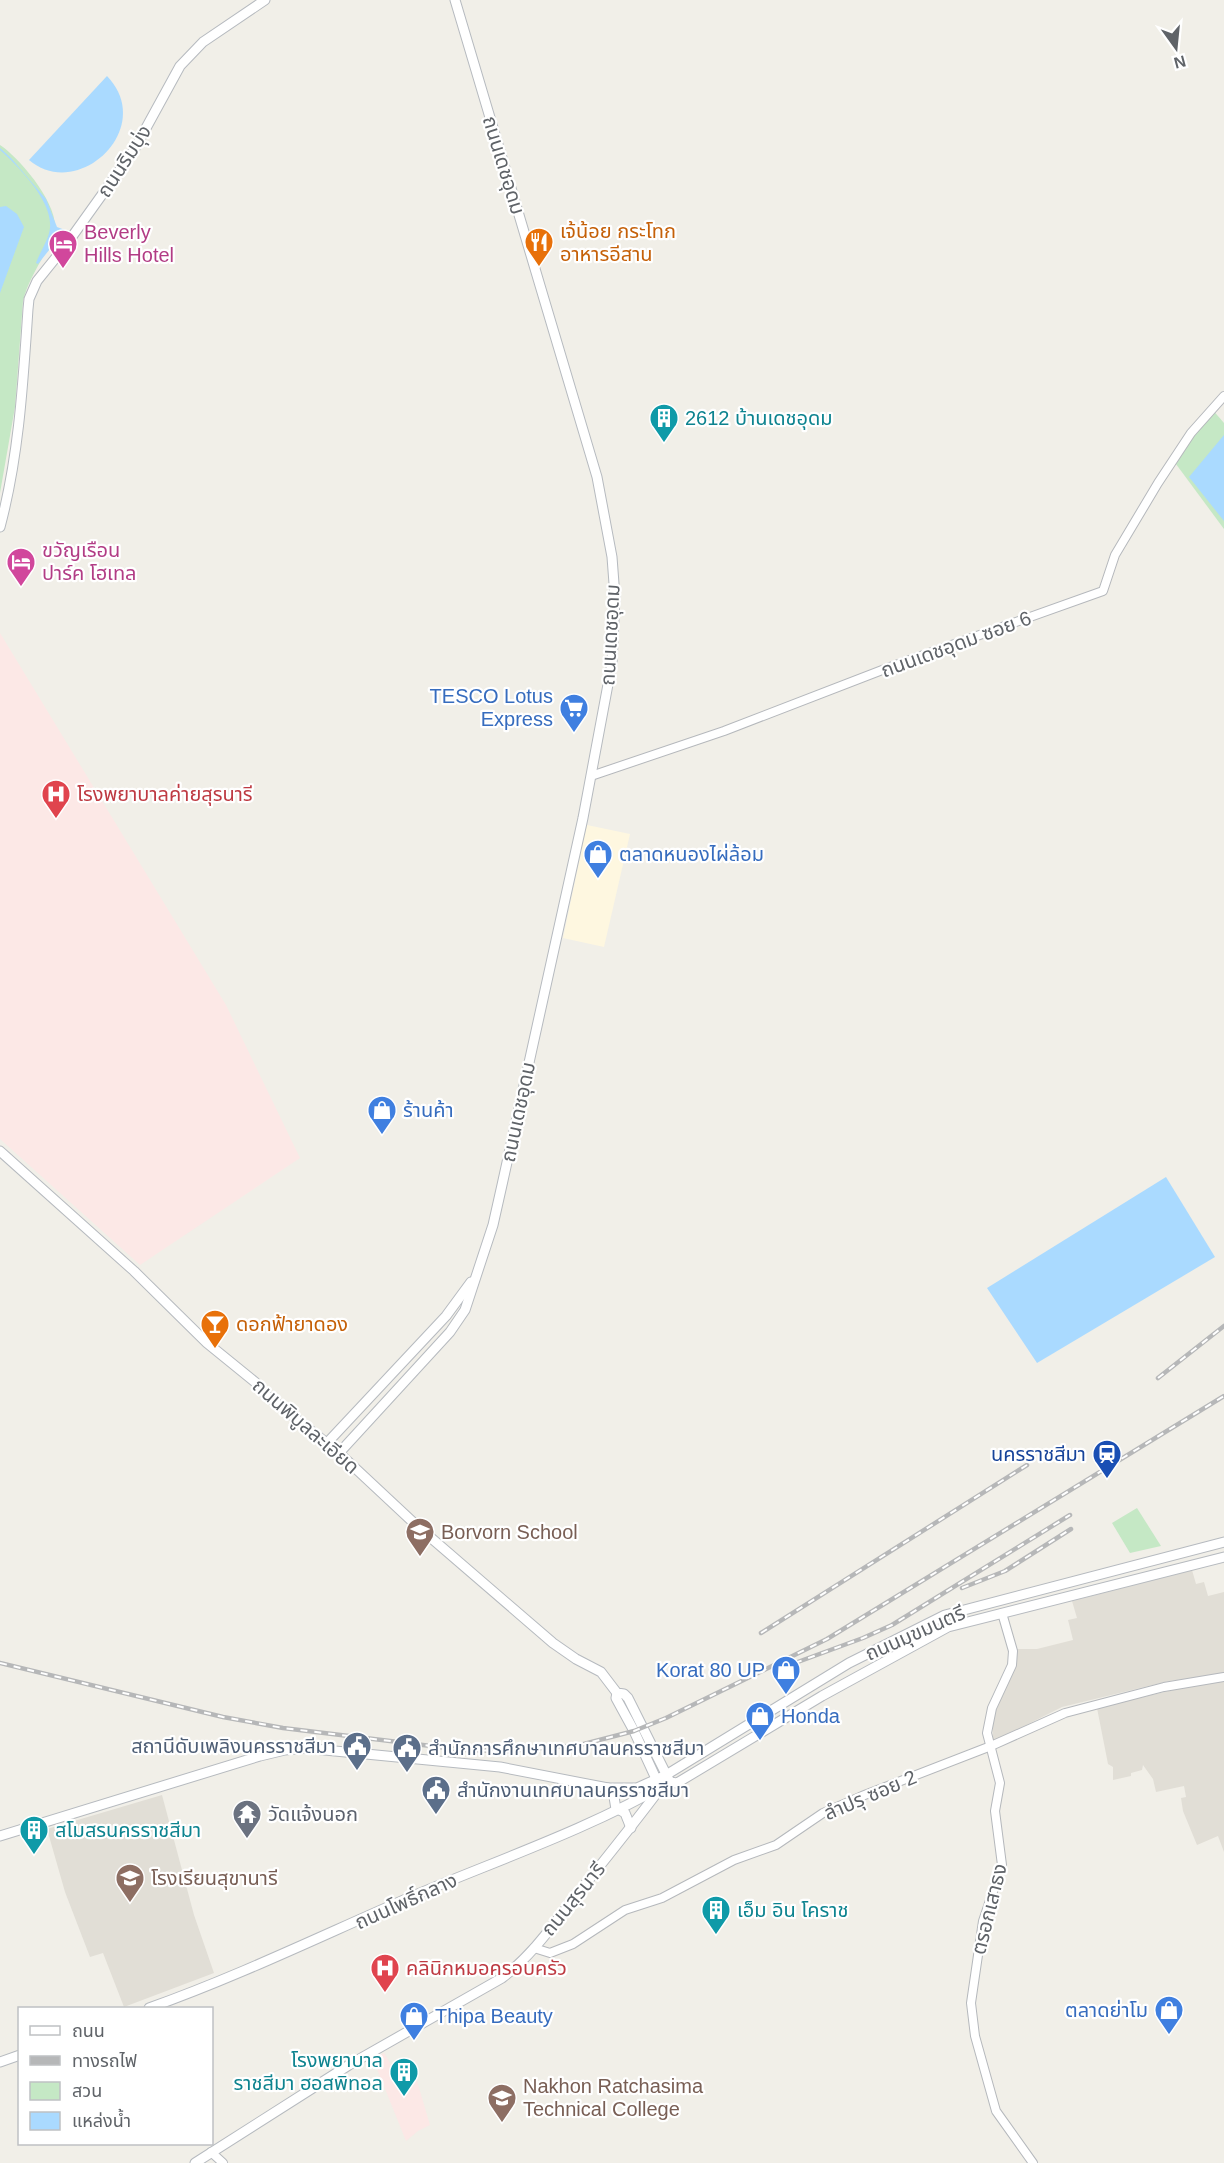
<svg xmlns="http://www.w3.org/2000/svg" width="1224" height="2163" font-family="Arial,'Noto Sans Thai',sans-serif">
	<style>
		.commercial { fill: #fef7e0 }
		.education { fill: #e1ded6 }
		.medical { fill: #fce8e6 }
		.green { fill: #c5e8c5 }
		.water { fill: #aadaff }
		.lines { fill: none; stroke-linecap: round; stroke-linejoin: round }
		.tertiary-casing { stroke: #b5b8bc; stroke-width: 10 }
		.secondary-casing { stroke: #b6babf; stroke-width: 11 }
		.tertiary { stroke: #fff; stroke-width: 8 }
		.secondary { stroke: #fff; stroke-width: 9 }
		.rail-casing { stroke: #b6b7b8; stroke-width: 4.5 }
		.rail { stroke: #fff; stroke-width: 2; stroke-dasharray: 7; stroke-linecap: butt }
		.labels { text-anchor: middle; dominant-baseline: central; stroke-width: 4.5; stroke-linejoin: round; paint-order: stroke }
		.street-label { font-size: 20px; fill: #5f6368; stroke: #fff }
		.food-label { font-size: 20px; fill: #c56008; stroke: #fff; text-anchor: start }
		.hotel-label { font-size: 20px; fill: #b23c85; stroke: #fff; text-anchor: start }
		.culture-label { font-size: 20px; fill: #0d838f; stroke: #fff; text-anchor: start }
		.shop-label { font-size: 20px; fill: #366cbe; stroke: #fff; text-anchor: start }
		.health-label { font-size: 20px; fill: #be3a42; stroke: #fff; text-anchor: start }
		.transit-label { font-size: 20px; fill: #164399; stroke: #fff; text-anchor: end }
		.education-label { font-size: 20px; fill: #785e54; stroke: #fff; text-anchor: start }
		.service-label { font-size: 20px; fill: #4e5e75; stroke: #fff; text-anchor: start }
		.worship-label { font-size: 20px; fill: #5b616d; stroke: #fff; text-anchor: start }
	</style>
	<rect width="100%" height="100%" fill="#f1efe8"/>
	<!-- commercial -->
	<path class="commercial" d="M 587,825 L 630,834 L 604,947 L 563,938 Z"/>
	<!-- education -->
	<g class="education">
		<path d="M 1192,1570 L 1196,1584 L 1204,1582 L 1208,1596 L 1224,1592 L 1224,1674 L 1169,1681 L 1062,1707 L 993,1742 L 993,1717 L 1016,1664 L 1017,1649 L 1037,1649 L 1073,1640 L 1068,1620 L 1077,1618 L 1072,1601 Z"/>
		<path d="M 1224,1681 L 1224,1852 L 1218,1836 L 1197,1845 L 1183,1811 L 1181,1798 L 1186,1797 L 1184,1786 L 1156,1792 L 1153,1779 L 1143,1765 L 1142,1770 L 1131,1773 L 1131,1776 L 1113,1780 L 1113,1767 L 1108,1764 L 1097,1708 L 1177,1689 Z"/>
		<path d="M 162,1795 L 194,1915 L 214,1973 L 124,2007 L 103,1953 L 90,1957 L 65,1892 L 47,1829 Z"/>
	</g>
	<!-- medical -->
	<g class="medical">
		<path d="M 0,633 L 226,1005 L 300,1158 L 140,1265 L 0,1139 Z"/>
		<path d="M 384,2053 L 395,2071 L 412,2064 L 430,2125 L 418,2131 L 406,2141 L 373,2059 Z"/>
	</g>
	<!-- green -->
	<g class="green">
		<path d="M 0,145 C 20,158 62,208 54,233 C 46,256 29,276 23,301 L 15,407 L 0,493 Z"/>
		<path d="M 1211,408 L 1224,423 L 1224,529 L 1173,460 Z"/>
		<path d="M 1137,1508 L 1161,1546 L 1130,1553 L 1112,1523 Z"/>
	</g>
	<!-- water -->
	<g class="water">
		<path d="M 107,76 C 157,128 78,202 29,160 Z"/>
		<path d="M 0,148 L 11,158 L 46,199 L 57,227 L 65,230 L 38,264 L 36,263 C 40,252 49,239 50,228 C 53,201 18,166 0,150 Z"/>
		<path d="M 6,206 L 17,214 L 24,227 L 0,293 L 0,207 Z"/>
		<path d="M 1224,435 L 1224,521 L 1189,477 Z"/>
		<path d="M 1166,1177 L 1215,1257 L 1037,1363 L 987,1288 Z"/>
	</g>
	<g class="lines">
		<!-- tertiary casing -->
		<g class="tertiary-casing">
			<g id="tertiary">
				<path d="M 591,776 L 724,731 L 890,667 L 1103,591 L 1115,555 L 1158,483 L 1191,433 L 1224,396"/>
				<path d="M 1002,1613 L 1013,1651 L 1012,1665 L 992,1708 L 987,1733 L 1000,1783 L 995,1811 L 1002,1865 L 983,1921 L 971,2003 L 975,2036 L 996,2111 L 1033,2163"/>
				<path d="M 534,1948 L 550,1953 L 573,1944 L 625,1910 L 662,1898 L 734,1860 L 776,1845 L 823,1813 L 862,1796 L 991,1746 L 1065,1713 L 1164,1687 L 1224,1677"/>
				<path d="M 211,2152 L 223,2163"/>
			</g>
		</g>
		<!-- secondary casing -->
		<g class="secondary-casing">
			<g id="secondary">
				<path d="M 0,527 C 19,456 23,383 28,309 L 29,299 L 37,281 L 66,245 L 134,150 L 180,66 L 203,42 L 265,0"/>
				<path d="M 0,1151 L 134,1271 L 207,1343 L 255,1382 L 265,1394 L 339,1453 L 415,1524 L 553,1643 L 576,1659 L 601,1672 L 617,1693 L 624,1694 L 628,1698 L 670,1782"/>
				<path d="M 327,1443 L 446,1316 L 471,1282"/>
				<path d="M 339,1453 L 450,1332 L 465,1310 L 493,1225 L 502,1185 L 583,818 L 612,663 L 615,597 L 612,557 L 597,477 L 455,0"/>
				<path d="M 617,1693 L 616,1698 L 634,1731 L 658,1783"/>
				<path d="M 639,1787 L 666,1775 L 849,1663 L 945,1615 L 1224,1542"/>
				<path d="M 608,1788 L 614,1797 L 616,1809"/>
				<path d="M 618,1809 L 625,1813 L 631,1828"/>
				<path d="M 0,1836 L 260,1756 L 285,1750 L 304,1748 L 500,1767 L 608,1788 L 655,1788"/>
				<path d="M 149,2008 C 239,1976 325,1934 413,1896 C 498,1860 589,1829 670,1782 L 677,1783 L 822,1696 L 948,1627 L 1224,1557"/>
				<path d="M 0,2062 L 20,2055"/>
				<path d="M 195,2163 L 349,2065 L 502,1978 C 533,1955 555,1922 579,1892 C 606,1858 633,1825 659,1790"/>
			</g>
		</g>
		<!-- tertiary -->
		<use href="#tertiary" class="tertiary"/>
		<!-- secondary -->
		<use href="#secondary" class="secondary"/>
		<!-- rail casing -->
		<g class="rail-casing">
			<g id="rail">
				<path d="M 1158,1378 L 1224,1326"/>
				<path d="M 962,1588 L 1005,1571 L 1071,1529"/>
				<path d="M 761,1633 L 1027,1465"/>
				<path d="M 0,1663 L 223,1717 L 283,1728 L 464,1750 L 508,1751 L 580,1745 L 634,1731 L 666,1718 L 827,1639 L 1224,1396"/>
				<path d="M 795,1663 L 863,1638 L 892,1625 L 1070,1515"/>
			</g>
		</g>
		<!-- rail -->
		<use href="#rail" class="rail"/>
	</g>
	<!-- icons -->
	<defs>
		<g id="restaurant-pin" transform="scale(1.5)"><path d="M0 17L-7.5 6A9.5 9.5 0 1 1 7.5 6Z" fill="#e8710a" stroke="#fff"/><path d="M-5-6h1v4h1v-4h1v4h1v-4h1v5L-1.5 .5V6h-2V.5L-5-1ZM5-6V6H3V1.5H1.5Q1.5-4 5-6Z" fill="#fff"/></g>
		<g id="hotel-pin" transform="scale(1.5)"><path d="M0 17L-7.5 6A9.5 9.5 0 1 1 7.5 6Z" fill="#d1479c" stroke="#fff"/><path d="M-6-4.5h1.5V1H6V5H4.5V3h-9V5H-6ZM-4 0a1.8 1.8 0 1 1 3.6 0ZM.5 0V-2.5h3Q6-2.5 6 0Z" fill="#fff"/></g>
		<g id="building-pin" transform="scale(1.5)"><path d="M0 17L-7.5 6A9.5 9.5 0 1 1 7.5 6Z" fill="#0f9aa8" stroke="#fff"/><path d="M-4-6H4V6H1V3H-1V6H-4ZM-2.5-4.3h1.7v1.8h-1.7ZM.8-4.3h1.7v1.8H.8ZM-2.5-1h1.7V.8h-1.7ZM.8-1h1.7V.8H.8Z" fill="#fff"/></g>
		<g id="supermarket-pin" transform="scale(1.5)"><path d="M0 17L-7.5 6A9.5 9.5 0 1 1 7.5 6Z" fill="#3f7fe0" stroke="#fff"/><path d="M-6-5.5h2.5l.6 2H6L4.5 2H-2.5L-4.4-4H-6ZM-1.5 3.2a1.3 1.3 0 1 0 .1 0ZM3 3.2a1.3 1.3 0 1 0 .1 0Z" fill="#fff"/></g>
		<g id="hospital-pin" transform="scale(1.5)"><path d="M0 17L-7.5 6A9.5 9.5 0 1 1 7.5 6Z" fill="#e0444e" stroke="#fff"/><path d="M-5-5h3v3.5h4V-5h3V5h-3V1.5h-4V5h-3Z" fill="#fff"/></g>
		<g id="shop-pin" transform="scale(1.5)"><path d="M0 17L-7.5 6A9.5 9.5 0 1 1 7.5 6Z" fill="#3f7fe0" stroke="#fff"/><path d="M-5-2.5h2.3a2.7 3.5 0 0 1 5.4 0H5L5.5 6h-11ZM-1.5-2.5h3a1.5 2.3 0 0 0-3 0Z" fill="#fff"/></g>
		<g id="bar-pin" transform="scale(1.5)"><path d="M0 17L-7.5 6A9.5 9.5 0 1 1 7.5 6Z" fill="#e8710a" stroke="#fff"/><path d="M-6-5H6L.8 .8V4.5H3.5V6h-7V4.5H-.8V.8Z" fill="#fff"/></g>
		<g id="station-pin" transform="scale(1.5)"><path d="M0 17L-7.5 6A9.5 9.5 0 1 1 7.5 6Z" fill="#1a4fb4" stroke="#fff"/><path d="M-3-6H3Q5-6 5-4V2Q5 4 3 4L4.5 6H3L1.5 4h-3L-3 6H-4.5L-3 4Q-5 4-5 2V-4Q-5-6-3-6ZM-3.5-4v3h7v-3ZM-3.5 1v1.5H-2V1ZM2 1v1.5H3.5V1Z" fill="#fff"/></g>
		<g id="school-pin" transform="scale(1.5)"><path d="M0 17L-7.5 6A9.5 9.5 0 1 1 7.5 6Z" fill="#8d6e63" stroke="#fff"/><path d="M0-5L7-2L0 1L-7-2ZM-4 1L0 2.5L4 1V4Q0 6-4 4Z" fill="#fff"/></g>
		<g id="civic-pin" transform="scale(1.5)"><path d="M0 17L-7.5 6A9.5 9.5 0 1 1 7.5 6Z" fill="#5c6f8a" stroke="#fff"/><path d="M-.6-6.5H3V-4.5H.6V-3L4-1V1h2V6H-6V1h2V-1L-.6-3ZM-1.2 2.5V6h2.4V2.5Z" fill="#fff"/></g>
		<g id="temple-pin" transform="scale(1.5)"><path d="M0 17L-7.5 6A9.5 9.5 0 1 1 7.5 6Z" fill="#6b7280" stroke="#fff"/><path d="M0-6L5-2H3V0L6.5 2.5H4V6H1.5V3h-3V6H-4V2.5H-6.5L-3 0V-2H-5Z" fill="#fff"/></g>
	</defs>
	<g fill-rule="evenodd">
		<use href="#restaurant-pin" x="539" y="242"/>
		<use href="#hotel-pin" x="63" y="244"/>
		<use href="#building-pin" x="664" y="418"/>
		<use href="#hotel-pin" x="21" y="562"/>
		<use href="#supermarket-pin" x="574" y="708"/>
		<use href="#hospital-pin" x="56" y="794"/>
		<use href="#shop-pin" x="598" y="854"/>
		<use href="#shop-pin" x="382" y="1110"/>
		<use href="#bar-pin" x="215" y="1324"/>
		<use href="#station-pin" x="1107" y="1454"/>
		<use href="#school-pin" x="420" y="1532"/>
		<use href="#shop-pin" x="786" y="1670"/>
		<use href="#shop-pin" x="760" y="1716"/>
		<use href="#civic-pin" x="357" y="1746"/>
		<use href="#civic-pin" x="407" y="1748"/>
		<use href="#civic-pin" x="436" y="1790"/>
		<use href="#temple-pin" x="247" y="1814"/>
		<use href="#building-pin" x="34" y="1830"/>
		<use href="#school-pin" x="130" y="1878"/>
		<use href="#building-pin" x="716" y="1910"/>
		<use href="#hospital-pin" x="385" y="1968"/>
		<use href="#shop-pin" x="1169" y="2010"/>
		<use href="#shop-pin" x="414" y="2016"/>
		<use href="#building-pin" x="404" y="2072"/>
		<use href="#school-pin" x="502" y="2098"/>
	</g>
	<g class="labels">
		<!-- street labels -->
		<g class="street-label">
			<text transform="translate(124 161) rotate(-57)">ถนนริมบุ่ง</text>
			<text transform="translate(504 165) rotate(73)">ถนนเดชอุดม</text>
			<text transform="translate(610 635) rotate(-87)">ถนนเดชอุดม</text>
			<text transform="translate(956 644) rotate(-20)">ถนนเดชอุดม ซอย 6</text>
			<text transform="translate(518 1112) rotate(-78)">ถนนเดชอุดม</text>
			<text transform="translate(306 1426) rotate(41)">ถนนพิบูลละเอียด</text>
			<text transform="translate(915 1633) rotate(-24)">ถนนมุขมนตรี</text>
			<text transform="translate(870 1795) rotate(-23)">ลำปรุ ซอย 2</text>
			<text transform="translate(573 1899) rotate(-51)">ถนนสุรนารี</text>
			<text transform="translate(406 1901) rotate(-24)">ถนนโพธิ์กลาง</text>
			<text transform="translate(989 1909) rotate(-76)">ตรอกเสาธง</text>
		</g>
		<!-- food labels -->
		<g class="food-label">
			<text x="560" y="231">เจ้น้อย กระโทก<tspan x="560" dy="23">อาหารอีสาน</tspan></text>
			<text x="236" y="1324">ดอกฟ้ายาดอง</text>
		</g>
		<!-- hotel labels -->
		<g class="hotel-label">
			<text x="84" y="232">Beverly<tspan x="84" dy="23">Hills Hotel</tspan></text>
			<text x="42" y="550">ขวัญเรือน<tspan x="42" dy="23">ปาร์ค โฮเทล</tspan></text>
		</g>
		<!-- culture labels -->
		<g class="culture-label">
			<text x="685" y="418">2612 บ้านเดชอุดม</text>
			<text x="55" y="1830">สโมสรนครราชสีมา</text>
			<text x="737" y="1910">เอ็ม อิน โคราช</text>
			<text x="383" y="2060" text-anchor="end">โรงพยาบาล<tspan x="383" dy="23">ราชสีมา ฮอสพิทอล</tspan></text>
		</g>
		<!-- shop labels -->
		<g class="shop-label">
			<text x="553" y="696" text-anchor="end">TESCO Lotus<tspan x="553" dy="23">Express</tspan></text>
			<text x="619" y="854">ตลาดหนองไผ่ล้อม</text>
			<text x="403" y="1110">ร้านค้า</text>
			<text x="765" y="1670" text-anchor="end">Korat 80 UP</text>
			<text x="781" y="1716">Honda</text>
			<text x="1148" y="2010" text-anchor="end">ตลาดย่าโม</text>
			<text x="435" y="2016">Thipa Beauty</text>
		</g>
		<!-- health labels -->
		<g class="health-label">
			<text x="77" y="794">โรงพยาบาลค่ายสุรนารี</text>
			<text x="406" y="1968">คลินิกหมอครอบครัว</text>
		</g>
		<!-- transit labels -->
		<g class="transit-label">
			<text x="1086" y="1454">นครราชสีมา</text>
		</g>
		<!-- education labels -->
		<g class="education-label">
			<text x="441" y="1532">Borvorn School</text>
			<text x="151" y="1878">โรงเรียนสุขานารี</text>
			<text x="523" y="2086">Nakhon Ratchasima<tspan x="523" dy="23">Technical College</tspan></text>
		</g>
		<!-- service labels -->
		<g class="service-label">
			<text x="336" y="1746" text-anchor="end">สถานีดับเพลิงนครราชสีมา</text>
			<text x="428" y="1748">สำนักการศึกษาเทศบาลนครราชสีมา</text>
			<text x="457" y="1790">สำนักงานเทศบาลนครราชสีมา</text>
		</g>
		<!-- worship labels -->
		<g class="worship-label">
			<text x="268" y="1814">วัดแจ้งนอก</text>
		</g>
	</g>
	<!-- legend -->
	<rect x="18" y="2007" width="195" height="138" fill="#ffffff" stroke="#bfc1c3" stroke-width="1.5"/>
	<rect x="30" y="2026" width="30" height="9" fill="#ffffff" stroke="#bfc1c3" stroke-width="1.5"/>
	<text x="72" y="2037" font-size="18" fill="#5f6368">ถนน</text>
	<rect x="30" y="2056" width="30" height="9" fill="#b6b7b8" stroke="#bfc1c3" stroke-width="1.5"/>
	<text x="72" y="2067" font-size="18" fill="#5f6368">ทางรถไฟ</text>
	<rect x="30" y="2082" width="30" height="18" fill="#c5e8c5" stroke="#bfc1c3" stroke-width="1.5"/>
	<text x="72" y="2097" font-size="18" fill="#5f6368">สวน</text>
	<rect x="30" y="2112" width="30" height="18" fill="#aadaff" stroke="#bfc1c3" stroke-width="1.5"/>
	<text x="72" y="2127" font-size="18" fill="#5f6368">แหล่งน้ำ</text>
	<!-- north arrow -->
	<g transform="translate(1176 48) rotate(165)" stroke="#ffffff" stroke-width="4.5" paint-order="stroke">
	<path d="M0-4.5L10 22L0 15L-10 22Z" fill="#5f6368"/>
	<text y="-9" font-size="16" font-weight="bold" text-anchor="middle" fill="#5f6368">N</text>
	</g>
</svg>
